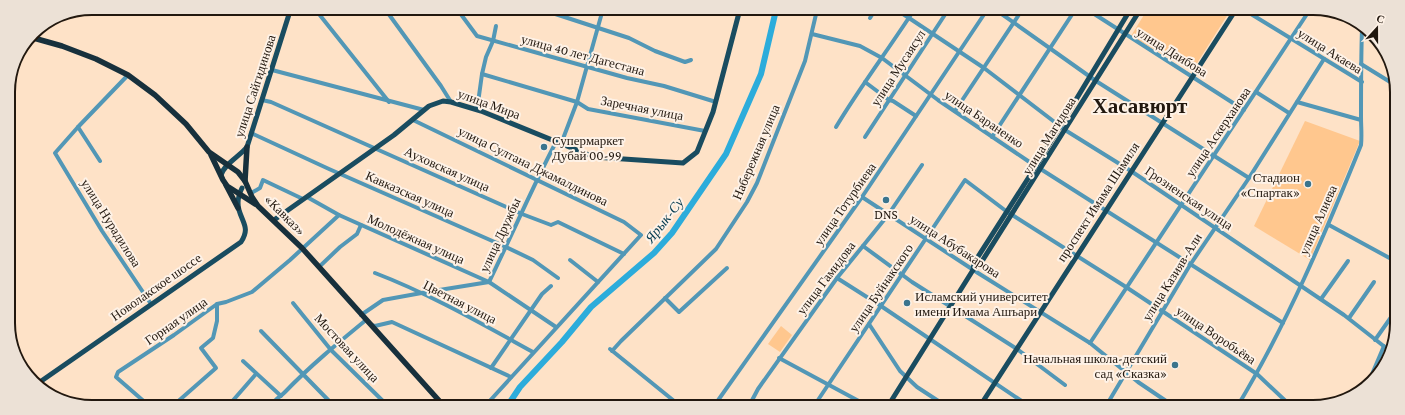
<svg xmlns="http://www.w3.org/2000/svg" width="1405" height="415" font-family="'Crimson Pro',serif">
	<style>
		.park { fill: #ffc78e }
		.lines { fill: none; stroke-linecap: round; stroke-linejoin: round }
		.river { stroke: #2cacdb; stroke-width: 6 }
		.minor { stroke: #5297b6; stroke-width: 4 }
		.major { stroke: #194c60; stroke-width: 5 }
		.highway { stroke: #17303c; stroke-width: 5.5 }
		.poi-dot { fill: #3a748d; stroke: #fef2e7; stroke-width: 1.5 }
		.labels { text-anchor: middle; dominant-baseline: central; stroke-width: 4; stroke-linejoin: round; paint-order: stroke }
		.street-label { font-size: 13px; fill: #22180f; stroke: #fef2e7 }
		.poi-label { font-size: 13px; fill: #22180f; stroke: #fef2e7; text-anchor: start }
		.water-label { font-size: 14px; font-style: italic; fill: #053b4f; stroke: #fef2e7 }
		.town-label { font-size: 21px; font-weight: bold; fill: #22180f; stroke: #fef2e7 }
		.rim { fill: none; stroke: #22180f; stroke-width: 2 }
	</style>
	<rect width="100%" height="100%" fill="#fee2c7"/>
	<!-- park -->
	<g class="park">
		<path d="M 1147,10 L 1230,11 L 1192,71 L 1131,36 Z"/>
		<path d="M 1305,121 L 1360,141 L 1310,260 L 1254,226 Z"/>
		<path d="M 781,326 L 792,335 L 780,352 L 768,344 Z"/>
	</g>
	<g class="lines">
		<!-- river -->
		<path class="river" d="M 508,405 L 520,387 L 562,342 L 591,307 L 654,253 L 672,233 L 726,154 L 761,74 L 776,10"/>
		<!-- minor -->
		<g class="minor">
			<path d="M 315,9 L 389,102"/>
			<path d="M 385,9 L 441,86 L 451,102"/>
			<path d="M 457,9 L 477,36 L 627,78 L 664,86 L 716,102"/>
			<path d="M 540,9 L 629,38 L 655,51 L 685,62 L 691,60"/>
			<path d="M 897,10 L 984,68 L 1065,130 L 1131,171 L 1344,315 L 1390,351"/>
			<path d="M 996,10 L 1096,81 L 1249,178"/>
			<path d="M 1088,10 L 1244,110"/>
			<path d="M 1246,11 L 1362,82"/>
			<path d="M 870,18 L 875,10"/>
			<path d="M 812,34 L 860,46 L 882,58 L 938,100 L 1028,161 L 1283,323"/>
			<path d="M 1361,64 L 1395,85"/>
			<path d="M 272,70 L 424,110"/>
			<path d="M 482,74 L 577,102 L 588,109 L 705,131"/>
			<path d="M 865,82 L 889,100 L 893,101 L 916,116"/>
			<path d="M 1256,92 L 1289,113"/>
			<path d="M 262,100 L 271,102 L 522,214 L 551,225 L 558,222 L 624,254"/>
			<path d="M 1297,102 L 1361,120"/>
			<path d="M 477,110 L 482,74 L 486,57 L 493,41 L 496,26"/>
			<path d="M 955,111 L 1022,10"/>
			<path d="M 413,120 L 624,222 L 641,235 L 486,405"/>
			<path d="M 78,127 L 128,75"/>
			<path d="M 836,127 C 860,87 888,50 914,10"/>
			<path d="M 251,133 L 329,169 L 506,247 L 533,260 L 558,278"/>
			<path d="M 865,137 L 948,10"/>
			<path d="M 992,137 L 1075,10"/>
			<path d="M 561,144 L 577,102 L 603,9"/>
			<path d="M 100,161 L 78,127 L 55,153 L 102,231 L 151,304"/>
			<path d="M 253,192 L 260,188 L 263,180 L 303,199"/>
			<path d="M 307,197 L 339,215 L 489,282 L 556,327"/>
			<path d="M 862,197 L 978,273 L 1090,343 L 1138,382 L 1175,407"/>
			<path d="M 1329,225 L 1395,261"/>
			<path d="M 863,246 L 912,282 L 1017,349 L 1065,385"/>
			<path d="M 570,260 L 598,282"/>
			<path d="M 319,267 L 340,247 L 357,234 L 361,225"/>
			<path d="M 375,273 C 430,294 482,324 533,352"/>
			<path d="M 837,278 L 881,306 L 1029,406"/>
			<path d="M 489,282 C 512,235 532,188 556,142"/>
			<path d="M 665,298 L 679,312 L 727,268"/>
			<path d="M 1321,299 L 1348,261"/>
			<path d="M 293,303 L 331,350 L 387,405"/>
			<path d="M 361,315 L 383,300 L 427,292 L 489,282"/>
			<path d="M 1349,318 L 1374,282"/>
			<path d="M 869,324 L 900,371 L 917,387 L 946,406"/>
			<path d="M 371,325 L 375,326 L 392,322 L 511,377"/>
			<path d="M 261,331 L 333,405"/>
			<path d="M 1375,340 L 1394,313"/>
			<path d="M 1090,343 L 1309,11"/>
			<path d="M 610,349 L 679,405"/>
			<path d="M 612,351 L 621,341 L 716,249 L 747,202 L 757,183 L 805,61 L 817,10"/>
			<path d="M 779,358 L 868,406"/>
			<path d="M 243,361 L 281,396"/>
			<path d="M 491,368 L 542,294 L 551,286"/>
			<path d="M 1367,386 L 1384,346"/>
			<path d="M 147,404 L 116,377 L 118,372 L 174,335 L 217,304 L 226,302 L 252,292 L 290,260 L 339,215"/>
			<path d="M 175,404 L 216,368 L 201,348 L 213,338 L 217,321 L 217,304"/>
			<path d="M 229,405 L 256,374"/>
			<path d="M 272,405 C 275,399 280,397 285,392 C 310,366 338,343 366,320"/>
			<path d="M 714,406 L 862,197 L 987,10"/>
			<path d="M 749,406 L 758,389 L 837,278 L 888,215 L 922,165"/>
			<path d="M 814,406 L 965,180 L 1006,211 L 1126,287 L 1257,374 L 1292,407"/>
			<path d="M 1106,406 L 1190,265 L 1249,178 L 1324,59"/>
			<path d="M 1237,407 C 1287,324 1325,234 1361,145 C 1362,135 1361,127 1361,117 C 1361,87 1361,58 1362,28"/>
		</g>
		<!-- major -->
		<g class="major">
			<path d="M 221,175 C 224,164 240,156 247,147 L 291,8"/>
			<path d="M 274,220 L 394,135 L 429,106 L 443,101 L 451,102 L 481,111 L 594,157 L 683,163 L 697,152 L 713,112 L 740,9"/>
			<path d="M 973,270 L 979,266 L 1140,10"/>
			<path d="M 37,384 L 241,242 C 250,228 243,224 239,210 C 237,203 239,194 242,188"/>
			<path d="M 888,406 L 973,270 L 974,263 L 1036,166 L 1130,10"/>
			<path d="M 980,406 L 1235,11"/>
		</g>
		<!-- highway -->
		<g class="highway">
			<path d="M 30,37 L 62,46 L 96,59 L 128,75 L 155,95 L 186,124 L 209,152 L 238,172 L 245,181 L 252,197 L 258,206 L 302,248 L 443,405"/>
			<path d="M 211,155 L 223,180 L 227,186 L 255,204"/>
			<path d="M 245,181 L 247,147"/>
			<path d="M 226,185 L 238,208"/>
		</g>
	</g>
	<!-- markers -->
	<g class="poi-dot">
		<circle cx="544" cy="147" r="4"/>
		<circle cx="1308" cy="184" r="4"/>
		<circle cx="886" cy="200" r="4"/>
		<circle cx="907" cy="303" r="4"/>
		<circle cx="1175" cy="365" r="4"/>
	</g>
	<g class="labels">
		<!-- street labels -->
		<g class="street-label">
			<text transform="translate(1330 51) rotate(32)">улица Акаева</text>
			<text transform="translate(1172 52) rotate(32)">улица Даибова</text>
			<text transform="translate(583 55) rotate(15)">улица 40 лет Дагестана</text>
			<text transform="translate(898 68) rotate(-57)">улица Мусаясул</text>
			<text transform="translate(255 86) rotate(-72)">улица Сайгидинова</text>
			<text transform="translate(489 104) rotate(20)">улица Мира</text>
			<text transform="translate(642 108) rotate(11)">Заречная улица</text>
			<text transform="translate(984 119) rotate(34)">улица Бараненко</text>
			<text transform="translate(1218 132) rotate(-56)">улица Аскерханова</text>
			<text transform="translate(1049 136) rotate(-58)">улица Магидова</text>
			<text transform="translate(756 152) rotate(-67)">Набережная улица</text>
			<text transform="translate(533 166) rotate(26)">улица Султана Джамалдинова</text>
			<text transform="translate(447 169) rotate(24)">Ауховская улица</text>
			<text transform="translate(410 194) rotate(24)">Кавказская улица</text>
			<text transform="translate(1189 198) rotate(34)">Грозненская улица</text>
			<text transform="translate(1098 202) rotate(-57)">проспект Имама Шамиля</text>
			<text transform="translate(845 204) rotate(-55)">улица Тотурбиева</text>
			<text transform="translate(285 215) rotate(45)">«Кавказ»</text>
			<text transform="translate(1318 220) rotate(-66)">улица Алиева</text>
			<text transform="translate(111 223) rotate(58)">улица Нурадилова</text>
			<text transform="translate(500 235) rotate(-65)">улица Дружбы</text>
			<text transform="translate(416 239) rotate(24)">Молодёжная улица</text>
			<text transform="translate(955 246) rotate(33)">улица Абубакарова</text>
			<text transform="translate(1172 277) rotate(-58)">улица Казияв-Али</text>
			<text transform="translate(826 278) rotate(-53)">улица Гамидова</text>
			<text transform="translate(156 287) rotate(-35)">Новолакское шоссе</text>
			<text transform="translate(881 288) rotate(-56)">улица Буйнакского</text>
			<text transform="translate(460 302) rotate(27)">Цветная улица</text>
			<text transform="translate(176 321) rotate(-35)">Горная улица</text>
			<text transform="translate(1216 335) rotate(34)">улица Воробьёва</text>
			<text transform="translate(347 348) rotate(47)">Мостовая улица</text>
		</g>
		<!-- poi labels -->
		<g class="poi-label">
			<text x="552" y="140">Супермаркет<tspan x="552" dy="15">Дубай 00-99</tspan></text>
			<text x="1300" y="177" text-anchor="end">Стадион<tspan x="1300" dy="15">«Спартак»</tspan></text>
			<text x="886" y="214" text-anchor="middle">DNS</text>
			<text x="915" y="296">Исламский университет<tspan x="915" dy="15">имени Имама Ашъари</tspan></text>
			<text x="1167" y="358" text-anchor="end">Начальная школа-детский<tspan x="1167" dy="15">сад «Сказка»</tspan></text>
		</g>
		<!-- water labels -->
		<g class="water-label">
			<text transform="translate(664 220) rotate(-52)">Ярык-Су</text>
		</g>
		<!-- town labels -->
		<g class="town-label">
			<text x="1140" y="106">Хасавюрт</text>
		</g>
	</g>
	<!-- crop -->
	<path d="M0 0H1405V415H0ZM92 15H1313A77 77 0 0 1 1390 92V323A77 77 0 0 1 1313 400H92A77 77 0 0 1 15 323V92A77 77 0 0 1 92 15Z" fill="#ece1d6" fill-rule="evenodd"/>
	<path class="rim" d="M92 15H1313A77 77 0 0 1 1390 92V323A77 77 0 0 1 1313 400H92A77 77 0 0 1 15 323V92A77 77 0 0 1 92 15Z"/>
	<!-- north arrow -->
	<g transform="translate(1377 28) rotate(21)" stroke="#fef2e7" stroke-width="3" paint-order="stroke">
	<path d="M0-3L7 15L0 10L-7 15Z" fill="#22180f"/>
	<text y="-6" font-size="11" font-weight="bold" text-anchor="middle" fill="#22180f">С</text>
	</g>
</svg>
